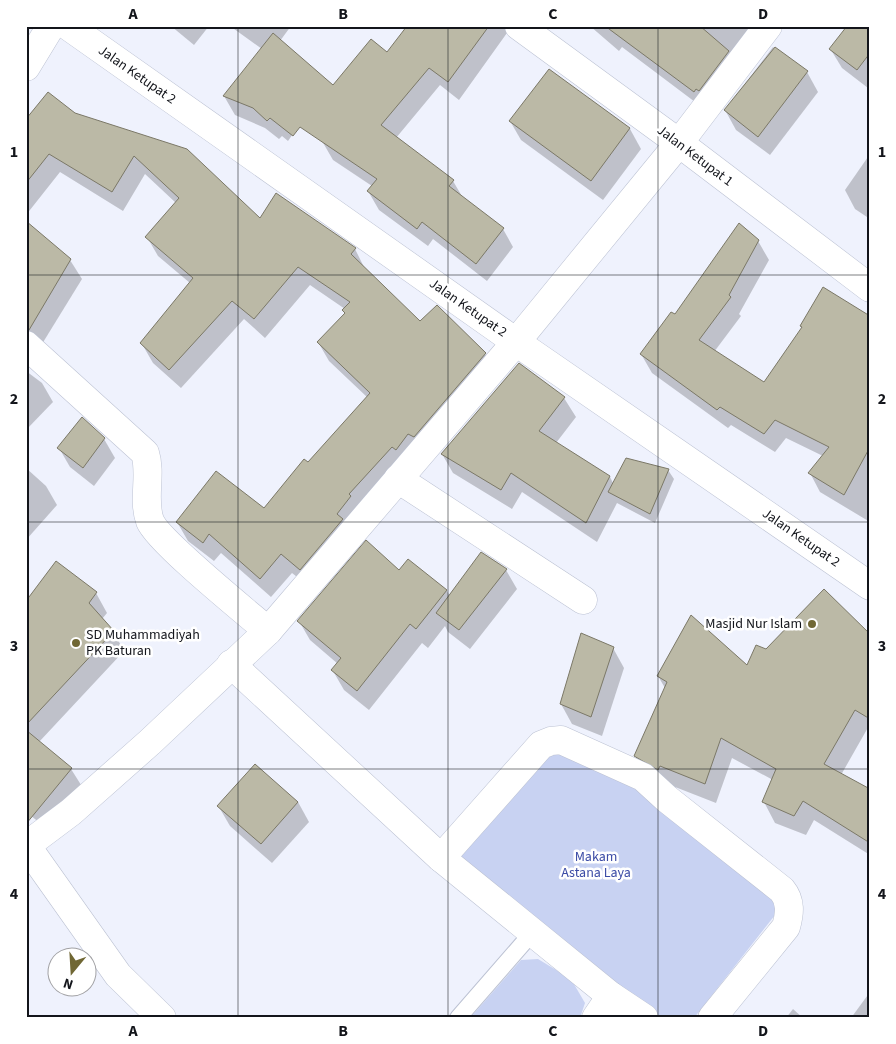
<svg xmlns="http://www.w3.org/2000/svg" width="896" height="1044" font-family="'Source Sans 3',sans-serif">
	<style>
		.green { fill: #c8d2f2 }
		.shadow { fill: #0003 }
		.building { fill: #bbb9a6; stroke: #7b7867 }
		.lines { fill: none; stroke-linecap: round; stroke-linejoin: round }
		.lane-casing { stroke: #bcc2d3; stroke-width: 18 }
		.street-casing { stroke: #bcc2d3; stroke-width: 29 }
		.lane { stroke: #fff; stroke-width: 16 }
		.street { stroke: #fff; stroke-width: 28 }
		.grid { fill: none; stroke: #13151b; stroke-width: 1; stroke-opacity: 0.55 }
		.poi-dot { fill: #706734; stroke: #fff; stroke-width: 2 }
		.labels { text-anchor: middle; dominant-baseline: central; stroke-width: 5; stroke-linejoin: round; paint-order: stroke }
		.street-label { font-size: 14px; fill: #13151b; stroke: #fff }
		.poi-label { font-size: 14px; fill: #13151b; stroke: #fff; text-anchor: end }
		.park-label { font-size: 14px; fill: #3c4ca6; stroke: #fff }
		.neatline { fill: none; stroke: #13151b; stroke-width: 2 }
		.grid-label { font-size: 16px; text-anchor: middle; font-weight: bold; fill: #13151b }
	</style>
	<rect width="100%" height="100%" fill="#eff2fd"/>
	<!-- green -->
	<g class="green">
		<path d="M 564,748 L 633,785 L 770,894 L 779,910 L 694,1018 L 659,1018 L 616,988 L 461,867 L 455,851 L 543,754 Z"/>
		<path d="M 538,959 L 571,979 L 585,1003 L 580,1018 L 470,1018 L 521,960 Z"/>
	</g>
	<!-- shadow -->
	<g class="shadow">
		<path d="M 171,26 L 209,26 L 194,45 Z"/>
		<path d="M 230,26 L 291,26 L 280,41 L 324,89 L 288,141 L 282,136 L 279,139 L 265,128 L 235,115 L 224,96 L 262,49 Z"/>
		<path d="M 408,26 L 512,26 L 459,100 L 440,85 L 396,138 L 453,181 L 463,198 L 503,229 L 513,247 L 487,281 L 433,239 L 428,246 L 379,210 L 368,191 L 372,186 L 333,160 L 322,141 Z"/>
		<path d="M 590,26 L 766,26 L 703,108 L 622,47 L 619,51 Z"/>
		<path d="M 870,26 L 870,86 L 868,88 L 842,68 L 831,50 Z"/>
		<path d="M 773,47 L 807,72 L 818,92 L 770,155 L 736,130 L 725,110 Z"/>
		<path d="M 550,71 L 630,129 L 641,149 L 603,200 L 521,140 L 510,121 Z"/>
		<path d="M 74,114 L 260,220 L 355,249 L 365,269 L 420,323 L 485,354 L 496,373 L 311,588 L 292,573 L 271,597 L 221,553 L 214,561 L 188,541 L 177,522 L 264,510 L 368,398 L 329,361 L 318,342 L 346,314 L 345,309 L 310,285 L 265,338 L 244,319 L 181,388 L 153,363 L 142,344 L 190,283 L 158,256 L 147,237 L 176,203 L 145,174 L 123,211 L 60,172 L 26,215 L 26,121 Z"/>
		<path d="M 870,154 L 870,219 L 855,209 L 845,190 Z"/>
		<path d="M 26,223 L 70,260 L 82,279 L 42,344 L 26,353 Z"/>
		<path d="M 758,241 L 769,260 L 739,314 L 741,316 L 714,352 L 764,384 L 803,329 L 801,326 L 870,328 L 870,522 L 820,492 L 810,473 L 823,456 L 786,438 L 775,452 L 731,425 L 728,428 L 652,373 L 641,354 L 676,316 Z"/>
		<path d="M 26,371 L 42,383 L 53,402 L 26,430 Z"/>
		<path d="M 564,398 L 576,417 L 556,443 L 610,477 L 614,485 L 668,470 L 674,479 L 655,523 L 617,503 L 597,542 L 522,492 L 512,509 L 453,473 L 442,454 Z"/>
		<path d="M 104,439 L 115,458 L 94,486 L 70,467 L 59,448 Z"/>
		<path d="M 26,468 L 46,486 L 57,505 L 26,540 Z"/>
		<path d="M 482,554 L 506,570 L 517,589 L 470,649 L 448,632 L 445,626 L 428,648 L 422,643 L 369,710 L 344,690 L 333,671 L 338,664 L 310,640 L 299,621 L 399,572 L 408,561 L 447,591 L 450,596 Z"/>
		<path d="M 57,563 L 96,593 L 107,613 L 102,619 L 113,631 L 124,651 L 39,742 L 71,769 L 83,788 L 49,830 L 26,812 L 26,603 Z"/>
		<path d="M 613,648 L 624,668 L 602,736 L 572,724 L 561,704 Z"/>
		<path d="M 747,667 L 870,715 L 870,724 L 841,775 L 870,790 L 870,855 L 814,820 L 806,835 L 775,823 L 764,802 L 773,780 L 732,758 L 716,803 L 647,776 L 635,756 L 665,688 L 658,676 Z"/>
		<path d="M 298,802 L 309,822 L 272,863 L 230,826 L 219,807 Z"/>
		<path d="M 870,992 L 870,1018 L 851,1018 Z"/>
		<path d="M 793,1009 L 803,1018 L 786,1018 Z"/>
	</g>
	<!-- building -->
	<g class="building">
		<path d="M 407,26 L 489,26 L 448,82 L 429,68 L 381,125 L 454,180 L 449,186 L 504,228 L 476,264 L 422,222 L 417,229 L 367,191 L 377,179 L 300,127 L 293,136 L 270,118 L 267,121 L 253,108 L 223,96 L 273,33 L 333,85 L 371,39 L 387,52 Z"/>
		<path d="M 605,26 L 700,26 L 729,51 L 699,91 L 696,89 L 694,92 Z"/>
		<path d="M 847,26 L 870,26 L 870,53 L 857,70 L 829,49 Z"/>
		<path d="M 775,47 L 808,71 L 758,137 L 724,110 Z"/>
		<path d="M 549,69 L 630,128 L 591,181 L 509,121 Z"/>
		<path d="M 48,92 L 75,113 L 187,149 L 260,218 L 276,193 L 356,248 L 351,254 L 420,321 L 437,305 L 486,353 L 414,437 L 408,434 L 396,450 L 392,447 L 349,494 L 351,496 L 337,514 L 343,519 L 300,570 L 281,554 L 260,579 L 209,534 L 203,543 L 176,522 L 216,471 L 264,508 L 304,459 L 308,462 L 370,393 L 317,342 L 345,313 L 342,310 L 350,302 L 298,267 L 254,319 L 232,301 L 169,370 L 140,343 L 193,278 L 145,237 L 179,198 L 134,156 L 112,192 L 49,154 L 26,183 L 26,119 Z"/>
		<path d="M 26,221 L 71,259 L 29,330 L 26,330 Z"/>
		<path d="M 739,223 L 759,240 L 729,295 L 731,297 L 699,340 L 764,382 L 802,327 L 800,326 L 823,287 L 870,316 L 870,447 L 844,495 L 808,473 L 829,447 L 775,420 L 764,434 L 720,407 L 717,410 L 640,354 L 671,312 L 675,314 Z"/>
		<path d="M 519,363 L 565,397 L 539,431 L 610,476 L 586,523 L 511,473 L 501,490 L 441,454 Z"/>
		<path d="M 82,417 L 105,438 L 83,468 L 57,448 Z"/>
		<path d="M 626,458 L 669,469 L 650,514 L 608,492 Z"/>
		<path d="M 366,540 L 399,570 L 408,559 L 447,590 L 416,629 L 410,624 L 357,691 L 331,670 L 341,658 L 297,621 Z"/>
		<path d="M 481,552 L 507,569 L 459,630 L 436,613 Z"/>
		<path d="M 56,561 L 97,592 L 89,603 L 114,631 L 26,725 L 26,601 Z"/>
		<path d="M 824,589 L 870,634 L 870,719 L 855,710 L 824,764 L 870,789 L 870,843 L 803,801 L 794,816 L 762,802 L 776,769 L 721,738 L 705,784 L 660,766 L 658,770 L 634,756 L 667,682 L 657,676 L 691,615 L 747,665 L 756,645 L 766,649 Z"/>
		<path d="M 581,633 L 614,647 L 591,717 L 560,704 Z"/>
		<path d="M 26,730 L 72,768 L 26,824 Z"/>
		<path d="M 255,764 L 298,802 L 261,844 L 217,806 Z"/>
	</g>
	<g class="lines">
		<!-- lane casing -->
		<g class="lane-casing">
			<path id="lane" d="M 458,1018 L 532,933"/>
		</g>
		<!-- street casing -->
		<g class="street-casing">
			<g id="street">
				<path d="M 68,26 L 516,342 L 870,586"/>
				<path d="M 519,26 L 679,143 L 870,288"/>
				<path d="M 26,67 L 51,26"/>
				<path d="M 26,345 L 145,453 C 152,475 142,499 150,521 C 158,541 246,612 268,631"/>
				<path d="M 398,479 L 583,600"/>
				<path d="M 231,664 L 441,858 L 611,996 L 644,1018"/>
				<path d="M 26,845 L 118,975 L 162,1018"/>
				<path d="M 27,845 L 71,812 L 150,742 L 268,631 L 516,342 L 679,143 L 768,26"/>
				<path d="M 441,858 L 541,745 L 551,741 L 561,740 L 643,777 L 667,799 L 782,890 C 791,901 790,913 786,927 L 712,1018"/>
				<path d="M 596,1018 L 611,996"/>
			</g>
		</g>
		<!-- lane -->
		<use href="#lane" class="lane"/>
		<!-- street -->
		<use href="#street" class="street"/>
	</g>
	<!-- grid -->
	<path class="grid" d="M 238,26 L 238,1018M 448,26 L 448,1018M 658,26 L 658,1018M 26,275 L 870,275M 26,522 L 870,522M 26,769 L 870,769"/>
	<!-- markers -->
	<g class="poi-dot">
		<circle cx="812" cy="624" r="5"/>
		<circle cx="76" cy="643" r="5"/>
	</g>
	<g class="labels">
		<!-- street labels -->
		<g class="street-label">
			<text transform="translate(137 75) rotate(35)">Jalan Ketupat 2</text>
			<text transform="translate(695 156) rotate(37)">Jalan Ketupat 1</text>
			<text transform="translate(468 308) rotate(35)">Jalan Ketupat 2</text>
			<text transform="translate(801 538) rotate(35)">Jalan Ketupat 2</text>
		</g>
		<!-- poi labels -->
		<g class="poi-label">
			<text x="802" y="624">Masjid Nur Islam</text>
			<text x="86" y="635" text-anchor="start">SD Muhammadiyah<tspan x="86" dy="16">PK Baturan</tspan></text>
		</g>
		<!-- park labels -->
		<g class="park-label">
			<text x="596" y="857">Makam<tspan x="596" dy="16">Astana Laya</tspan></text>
		</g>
	</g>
	<!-- border -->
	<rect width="896" height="1044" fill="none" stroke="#ffffff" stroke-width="55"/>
	<!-- north arrow -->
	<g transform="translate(72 972) rotate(198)"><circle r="24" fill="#ffffff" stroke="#a1a1a4"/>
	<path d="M0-4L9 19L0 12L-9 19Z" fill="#706734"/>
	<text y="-8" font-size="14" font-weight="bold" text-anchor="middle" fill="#13151b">N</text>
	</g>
	<rect x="28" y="28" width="840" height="988" class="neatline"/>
	<g class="grid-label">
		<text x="133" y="19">A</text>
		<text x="343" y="19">B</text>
		<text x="553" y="19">C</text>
		<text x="763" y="19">D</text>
		<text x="14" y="157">1</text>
		<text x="882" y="157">1</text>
		<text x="14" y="404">2</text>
		<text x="882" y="404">2</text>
		<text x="14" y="651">3</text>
		<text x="882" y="651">3</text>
		<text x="14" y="899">4</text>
		<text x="882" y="899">4</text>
		<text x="133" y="1036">A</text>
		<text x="343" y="1036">B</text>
		<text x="553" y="1036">C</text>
		<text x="763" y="1036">D</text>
	</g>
</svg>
